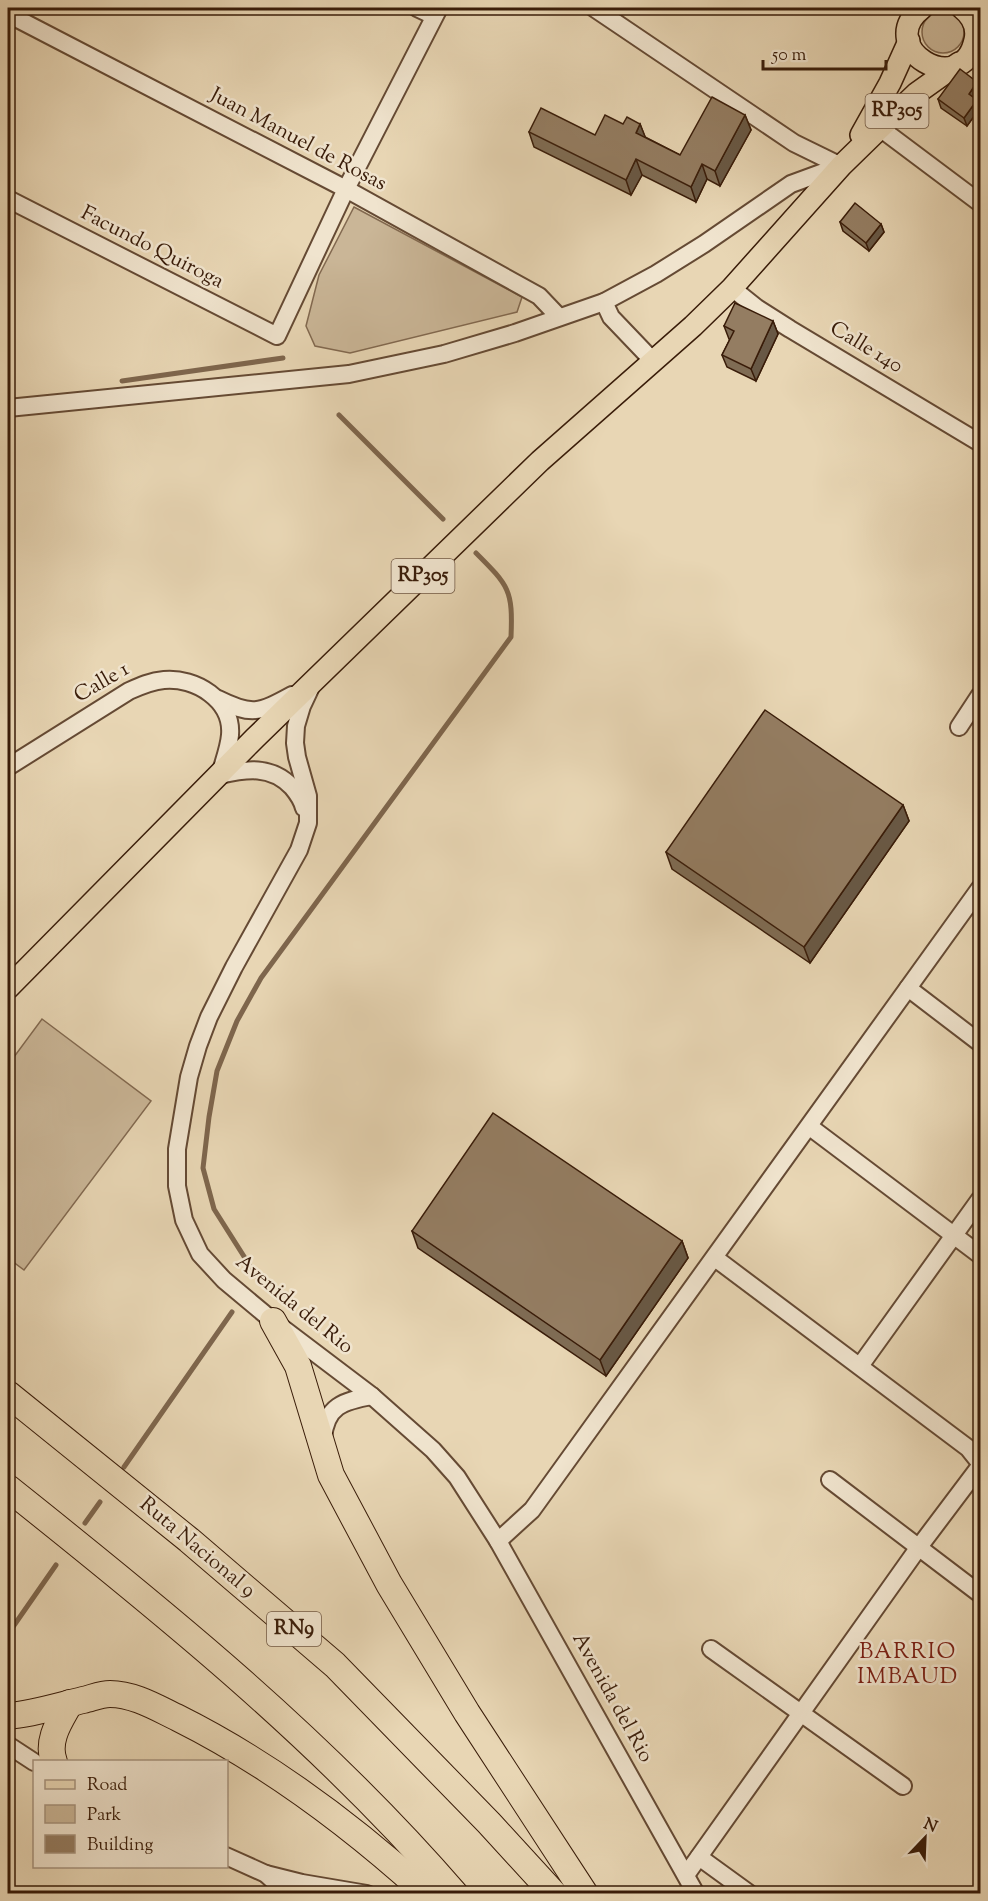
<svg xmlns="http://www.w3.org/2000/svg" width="988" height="1901" font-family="'Sorts Mill Goudy',serif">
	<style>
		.green { fill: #cab697; stroke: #826950; stroke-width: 1.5 }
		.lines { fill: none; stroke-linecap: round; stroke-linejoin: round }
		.stream { stroke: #7e664d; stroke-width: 5 }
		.minor-casing { stroke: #654a34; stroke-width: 20 }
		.major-casing { stroke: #391c09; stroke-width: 24 }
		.highway-casing { stroke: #391c09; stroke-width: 28 }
		.minor { stroke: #f0e4ce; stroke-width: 16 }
		.major { stroke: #e8d6b4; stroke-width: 21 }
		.highway { stroke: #e8d6b4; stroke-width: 26 }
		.wall { fill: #7f6c54; stroke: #391c09; stroke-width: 1.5 }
		.shaded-wall { fill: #685845; stroke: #391c09; stroke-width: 1.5 }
		.building { fill: #947d62; stroke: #391c09; stroke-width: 1.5 }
		.labels { text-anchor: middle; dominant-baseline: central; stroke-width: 5; stroke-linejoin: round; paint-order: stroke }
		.shield { fill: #f0e4ce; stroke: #705844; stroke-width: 1.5 }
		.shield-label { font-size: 20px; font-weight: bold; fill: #391c09 }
		.street-label { font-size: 21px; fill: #391c09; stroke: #f0e4ce }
		.neighbourhood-label { font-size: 22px; letter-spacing: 1.5px; fill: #7a1f14; stroke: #f0e4ce }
	</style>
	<rect width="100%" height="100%" fill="#e8d6b4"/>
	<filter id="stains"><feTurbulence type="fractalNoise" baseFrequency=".00333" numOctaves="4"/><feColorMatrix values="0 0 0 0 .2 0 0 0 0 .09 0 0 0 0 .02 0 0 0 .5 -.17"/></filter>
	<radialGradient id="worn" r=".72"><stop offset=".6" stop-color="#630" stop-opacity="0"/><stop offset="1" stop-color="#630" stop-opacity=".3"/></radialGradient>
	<!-- green -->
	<g class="green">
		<circle cx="943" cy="32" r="21"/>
		<path d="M 354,207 L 522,297 L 517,312 L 350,353 L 315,346 L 306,326 L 319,275 Z"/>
		<path d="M 42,1019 L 151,1101 L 24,1270 L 8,1258 L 8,1065 Z"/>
	</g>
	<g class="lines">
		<!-- stream -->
		<g class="stream">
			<path d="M 122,381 L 283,358"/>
			<path d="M 339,415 L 443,519"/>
			<path d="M 257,1277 L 214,1209 L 203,1168 L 209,1117 L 217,1071 L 237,1021 L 261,978 L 511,637 C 513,590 509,586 476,553"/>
			<path d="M 124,1467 L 232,1312"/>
			<path d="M 85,1523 L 100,1502"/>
			<path d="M 8,1634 L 56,1565"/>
		</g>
		<!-- minor casing -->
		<g class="minor-casing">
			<g id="minor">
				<path d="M 417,8 L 434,16"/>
				<path d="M 594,8 L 794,143 L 841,166"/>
				<path d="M 8,14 L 346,189 L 539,296 L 559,317"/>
				<path d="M 873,118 L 880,128 L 980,203"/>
				<path d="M 8,199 L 277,336 L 346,189 L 439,8"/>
				<path d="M 732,288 L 757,308 L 790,329 L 980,443"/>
				<path d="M 604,302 L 611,317 L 654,362"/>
				<path d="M 8,408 L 349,374 L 444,354 L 515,333 L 604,302 L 656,274 L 704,244 L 791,184 L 840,166"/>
				<path d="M 310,689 L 302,706 L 296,726 L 295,743 L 297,757 L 308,796 L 308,823 L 299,850 L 234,967 L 209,1017 L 198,1046 L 189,1077 L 177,1149 L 177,1186 L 184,1220 L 200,1254 L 224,1280 L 273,1321 L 372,1396 L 433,1450 L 457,1477 L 498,1541 L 696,1894"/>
				<path d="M 218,699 C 252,716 259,713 292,695"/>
				<path d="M 959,727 L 980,695"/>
				<path d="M 8,767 L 129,691 C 140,686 151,681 164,680 C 195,677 233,700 230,735 C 229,748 223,763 220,775 C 246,769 271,765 292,787 C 297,793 302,800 304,808"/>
				<path d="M 908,988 L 980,1043"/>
				<path d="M 810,1127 L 980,1255"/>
				<path d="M 715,1258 L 968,1448 L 980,1463"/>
				<path d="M 860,1366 L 980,1199"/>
				<path d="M 323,1438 C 326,1406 343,1401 372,1396"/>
				<path d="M 830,1480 L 980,1594"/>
				<path d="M 498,1541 L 532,1510 L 980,888"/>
				<path d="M 711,1649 L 903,1786"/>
				<path d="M 8,1745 L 34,1762"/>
				<path d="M 226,1856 L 266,1874 L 288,1894"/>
				<path d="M 699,1857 L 750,1894"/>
				<path d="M 266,1874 L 302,1883 L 367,1894"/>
				<path d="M 686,1875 L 919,1547 L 980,1466"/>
			</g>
		</g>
		<!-- major casing -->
		<g class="major-casing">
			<g id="major">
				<path d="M 922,8 C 872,47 962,102 975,40 C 978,27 972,16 962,8"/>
				<path d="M 861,135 L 890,83 L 909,41"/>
				<path d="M 8,988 L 255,738 L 540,461 L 693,326 L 732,288 L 841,166 L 880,128 L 917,93 L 959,63"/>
			</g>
		</g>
		<!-- highway casing -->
		<g class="highway-casing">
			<g id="highway">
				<path d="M 273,1321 L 298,1366 L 331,1475 L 389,1584 L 467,1713 L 585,1894"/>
				<path d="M 8,1394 L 189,1540 L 335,1665 L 489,1823 L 554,1894"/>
				<path d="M 8,1488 C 165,1613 323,1741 455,1894"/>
				<path d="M 8,1716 C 33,1714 58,1706 83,1700 C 92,1698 101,1694 110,1694 C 134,1694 157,1708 178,1718 C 270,1764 351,1825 427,1894"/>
				<path d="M 54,1762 C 46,1740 60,1721 70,1703"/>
			</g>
		</g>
		<!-- minor -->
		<use href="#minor" class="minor"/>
		<!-- major -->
		<use href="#major" class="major"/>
		<!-- highway -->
		<use href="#highway" class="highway"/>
	</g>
	<!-- wall -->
	<g class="wall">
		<path d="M 977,82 L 980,90 L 975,98 L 980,108 L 967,126 L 941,108 L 938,99 Z"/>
		<path d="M 745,115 L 751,130 L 720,186 L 707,179 L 696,202 L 642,175 L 631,195 L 534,147 L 529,132 L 595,135 L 640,124 L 645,137 L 680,155 Z"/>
		<path d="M 840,222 L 881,224 L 884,232 L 869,251 L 843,231 Z"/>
		<path d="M 773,321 L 778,334 L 756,381 L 727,367 L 722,355 L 730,339 L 729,339 L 724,326 Z"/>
		<path d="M 903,805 L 909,821 L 810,963 L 672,869 L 666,852 Z"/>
		<path d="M 412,1231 L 682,1241 L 688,1258 L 606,1376 L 418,1248 Z"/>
	</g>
	<!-- shaded-wall -->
	<g class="shaded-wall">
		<path d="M 977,82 L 980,90 L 972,102 L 969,94 Z"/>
		<path d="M 977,100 L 980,108 L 967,126 L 964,118 Z"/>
		<path d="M 745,115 L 751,130 L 720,186 L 715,171 Z"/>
		<path d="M 640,124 L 646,139 L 636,133 Z"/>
		<path d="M 636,159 L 642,175 L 631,195 L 626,180 Z"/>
		<path d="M 702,164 L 707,179 L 696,202 L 691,187 Z"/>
		<path d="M 881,224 L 884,232 L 869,251 L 866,243 Z"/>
		<path d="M 773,321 L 778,334 L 756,381 L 751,369 Z"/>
		<path d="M 903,805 L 909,821 L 810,963 L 804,947 Z"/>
		<path d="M 682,1241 L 688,1258 L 606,1376 L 600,1360 Z"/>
	</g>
	<!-- building -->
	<g class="building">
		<path d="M 960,69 L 977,82 L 969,94 L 977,100 L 964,118 L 938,99 Z"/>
		<path d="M 712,97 L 745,115 L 715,171 L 702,164 L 691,187 L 636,159 L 626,180 L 529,132 L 541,108 L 595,135 L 605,115 L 623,124 L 627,117 L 640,124 L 636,133 L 680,155 Z"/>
		<path d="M 855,203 L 881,224 L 866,243 L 840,222 Z"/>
		<path d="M 735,303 L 773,321 L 751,369 L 722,355 L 734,331 L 724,326 Z"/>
		<path d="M 765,710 L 903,805 L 804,947 L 666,852 Z"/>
		<path d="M 493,1113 L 682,1241 L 600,1360 L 412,1231 Z"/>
	</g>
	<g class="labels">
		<!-- shield labels -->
		<g class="shield">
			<rect x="865.5" y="94" width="63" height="34" rx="4.5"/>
			<rect x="391.5" y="559" width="63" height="34" rx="4.5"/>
			<rect x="267" y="1612" width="54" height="34" rx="4.5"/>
		</g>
		<g class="shield-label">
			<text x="897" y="111">RP305</text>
			<text x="423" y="576">RP305</text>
			<text x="294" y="1629">RN9</text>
		</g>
		<!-- street labels -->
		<g class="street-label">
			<text transform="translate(298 140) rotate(28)">Juan Manuel de Rosas</text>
			<text transform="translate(152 248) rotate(27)">Facundo Quiroga</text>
			<text transform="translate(866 348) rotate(31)">Calle 140</text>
			<text transform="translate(102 683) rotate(-30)">Calle 1</text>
			<text transform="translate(294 1305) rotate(39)">Avenida del Rio</text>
			<text transform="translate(197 1548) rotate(40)">Ruta Nacional 9</text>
			<text transform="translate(612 1698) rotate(61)">Avenida del Rio</text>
		</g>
		<!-- neighbourhood labels -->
		<g class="neighbourhood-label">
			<text x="908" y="1653">BARRIO<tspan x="908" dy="25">IMBAUD</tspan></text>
		</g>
	</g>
	<!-- margin -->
	<rect width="988" height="1901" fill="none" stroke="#e8d6b4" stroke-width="30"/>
	<rect x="9" y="9" width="970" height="1883" fill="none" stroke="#391c09" stroke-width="3"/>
	<rect x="15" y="15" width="958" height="1871" fill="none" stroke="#391c09" stroke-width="1.5"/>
	<!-- legend -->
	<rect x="33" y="1760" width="195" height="108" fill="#f0e4ce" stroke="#a7947f" stroke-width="1.5"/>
	<rect x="45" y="1780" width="30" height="9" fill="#e8d6b4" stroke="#a7947f" stroke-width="1.5"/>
	<text x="87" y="1790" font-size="18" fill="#391c09">Road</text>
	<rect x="45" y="1805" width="30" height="18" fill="#cab697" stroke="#a7947f" stroke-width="1.5"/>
	<text x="87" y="1820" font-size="18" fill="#391c09">Park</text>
	<rect x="45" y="1835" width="30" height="18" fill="#947d62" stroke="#a7947f" stroke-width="1.5"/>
	<text x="87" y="1850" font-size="18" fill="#391c09">Building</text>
	<!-- north arrow -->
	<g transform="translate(925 1838) rotate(23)" stroke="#f0e4ce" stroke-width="4.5" paint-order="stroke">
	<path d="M0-4.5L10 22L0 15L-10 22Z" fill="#391c09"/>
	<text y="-9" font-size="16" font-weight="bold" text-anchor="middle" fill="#391c09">N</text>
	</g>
	<!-- scale -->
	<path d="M763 60v9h123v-9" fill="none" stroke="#391c09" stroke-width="3"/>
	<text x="772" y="60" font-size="18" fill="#391c09" stroke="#f0e4ce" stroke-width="4.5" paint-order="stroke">50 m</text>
	<rect width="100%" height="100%" filter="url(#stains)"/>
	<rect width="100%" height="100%" fill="url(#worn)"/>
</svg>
